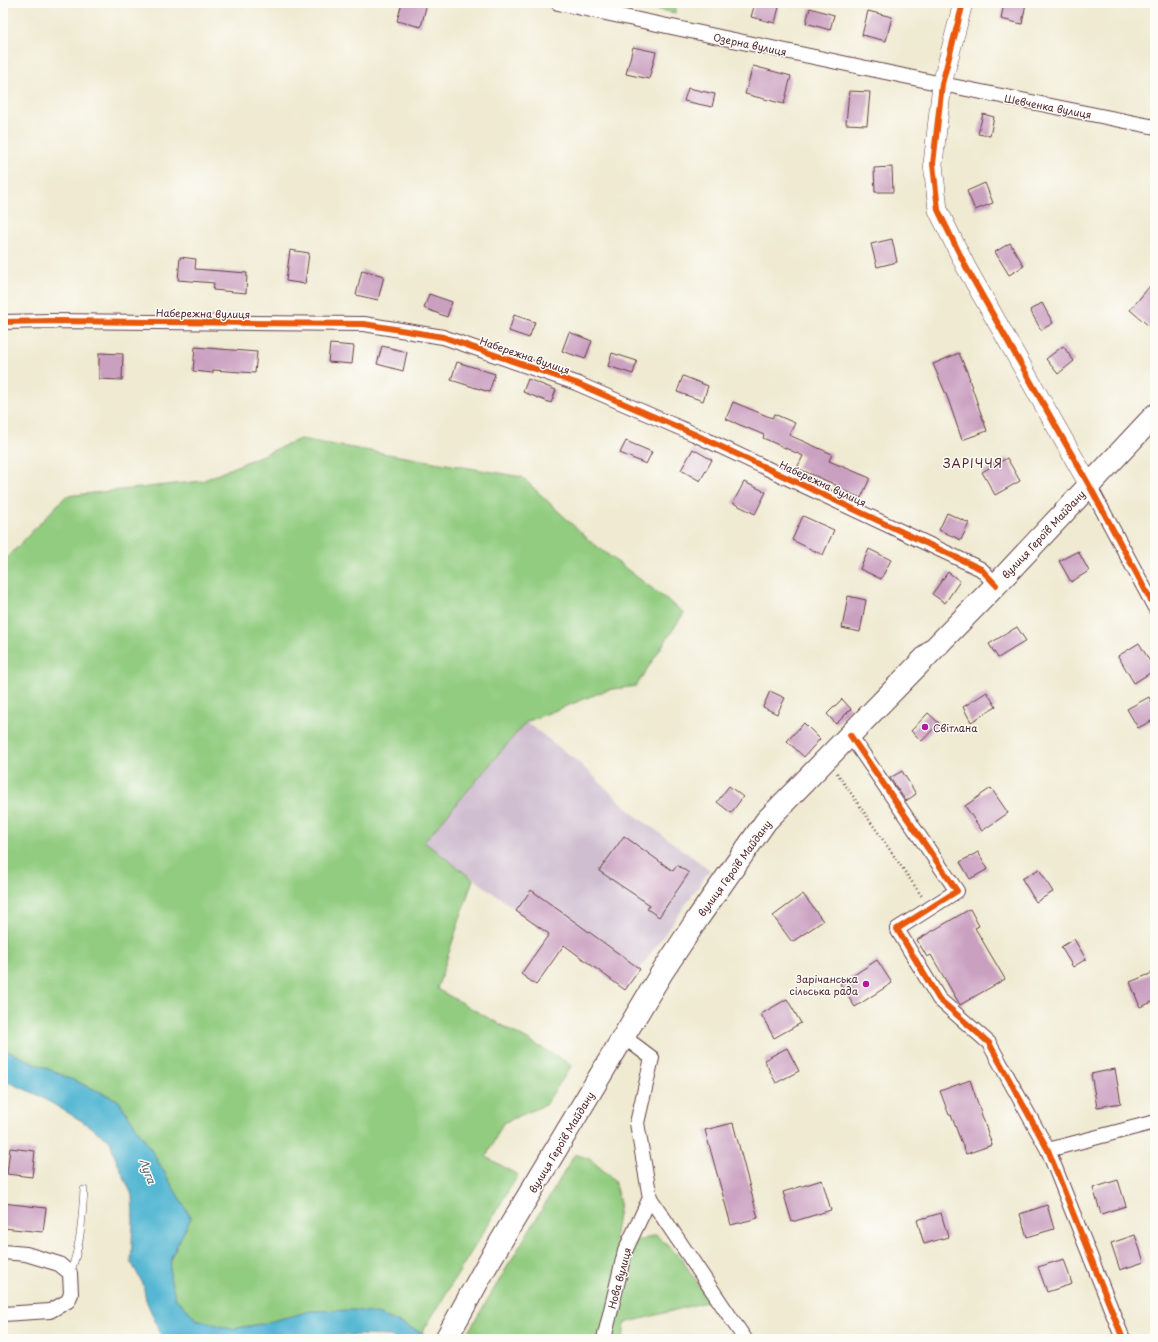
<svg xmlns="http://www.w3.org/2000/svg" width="1158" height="1342" font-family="'Playpen Sans',sans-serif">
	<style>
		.industrial { fill: #cfbdd0 }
		.green { fill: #92cc80; stroke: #6e7656 }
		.water { fill: #54b7d3; stroke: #4f6b7f }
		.building { fill: #caa0c1 }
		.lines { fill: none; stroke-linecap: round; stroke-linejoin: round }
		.lane-casing { stroke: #633d44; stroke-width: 8 }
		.street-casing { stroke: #633d44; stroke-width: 16 }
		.secondary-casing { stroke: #633d44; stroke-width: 20 }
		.primary-casing { stroke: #633d44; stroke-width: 24 }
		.path { stroke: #633d44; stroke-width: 2.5; stroke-dasharray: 1 3; stroke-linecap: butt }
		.lane { stroke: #fff; stroke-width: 7 }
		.street { stroke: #fff; stroke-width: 14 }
		.secondary { stroke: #fff; stroke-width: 19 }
		.primary { stroke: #fff; stroke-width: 22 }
		.cycleway-casing { stroke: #fdfcf7; stroke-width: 8 }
		.cycleway { stroke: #e8590c; stroke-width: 6 }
		.poi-dot { fill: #b5179e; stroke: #fdfcf7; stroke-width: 1.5 }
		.labels { text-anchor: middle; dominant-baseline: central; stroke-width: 3; stroke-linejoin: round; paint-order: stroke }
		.street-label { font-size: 10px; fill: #4a1f2b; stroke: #fdfcf7 }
		.poi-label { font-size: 10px; fill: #4a1f2b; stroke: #fdfcf7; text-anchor: start }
		.water-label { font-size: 11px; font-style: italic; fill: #4e5c6e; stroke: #fdfcf7 }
		.quarter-label { font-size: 12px; letter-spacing: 1px; fill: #4a1f2b; stroke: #fdfcf7 }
	</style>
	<rect width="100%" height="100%" fill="#fdfcf7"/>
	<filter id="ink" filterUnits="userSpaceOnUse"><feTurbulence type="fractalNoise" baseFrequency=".025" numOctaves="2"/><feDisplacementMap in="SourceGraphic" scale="8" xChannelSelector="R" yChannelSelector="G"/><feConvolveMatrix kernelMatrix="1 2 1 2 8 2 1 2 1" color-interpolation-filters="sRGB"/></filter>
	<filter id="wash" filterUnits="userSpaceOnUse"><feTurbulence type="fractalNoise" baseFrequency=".012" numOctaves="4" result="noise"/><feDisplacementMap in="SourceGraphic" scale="16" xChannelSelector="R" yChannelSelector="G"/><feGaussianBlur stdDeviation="0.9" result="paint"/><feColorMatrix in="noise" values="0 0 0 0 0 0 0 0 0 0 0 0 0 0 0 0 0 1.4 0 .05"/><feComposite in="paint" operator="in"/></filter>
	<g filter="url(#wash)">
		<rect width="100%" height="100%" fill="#efead1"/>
		<!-- industrial -->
		<path class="industrial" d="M 526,722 L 577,761 L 635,815 L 710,870 L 625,990 L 424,842 Z"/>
		<!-- green -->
		<g class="green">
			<path d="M 628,3 L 677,3 L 675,13 Z"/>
			<path d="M 300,439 L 522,477 L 590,541 L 684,613 L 636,686 L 607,690 L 526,722 L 424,842 L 473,879 L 437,989 L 572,1065 L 545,1105 L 503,1123 L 486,1157 L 518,1175 L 422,1333 L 381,1315 L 261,1324 L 231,1329 L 196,1319 L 186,1308 L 176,1299 L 170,1278 L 171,1257 L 191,1218 L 150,1148 L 118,1100 L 3,1049 L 3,562 L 66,496 L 202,481 Z"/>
			<path d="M 575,1154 L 590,1159 L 614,1180 L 620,1203 L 614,1239 L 635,1242 L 656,1235 L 680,1257 L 710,1301 L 625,1323 L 623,1339 L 464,1339 Z"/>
		</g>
		<!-- water -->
		<path class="water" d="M 3,1049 L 118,1100 L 150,1148 L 191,1218 L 171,1257 L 170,1278 L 176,1299 L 186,1308 L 196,1319 L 231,1329 L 261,1324 L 310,1311 L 356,1310 L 381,1315 L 422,1333 L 431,1339 L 397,1339 L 390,1336 L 358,1335 L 309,1335 L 295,1339 L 163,1339 L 146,1300 L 143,1284 L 131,1262 L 133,1220 L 132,1195 L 115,1157 L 110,1141 L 82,1121 L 36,1094 L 3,1080 Z"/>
		<g id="blocks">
			<!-- building -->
			<g class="building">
				<path d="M 402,3 L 427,3 L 421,27 L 397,21 Z"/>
				<path d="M 755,3 L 780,3 L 775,23 L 751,17 Z"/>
				<path d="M 1004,3 L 1026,3 L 1022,24 L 1001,19 Z"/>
				<path d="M 810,8 L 834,15 L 830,30 L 806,23 Z"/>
				<path d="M 868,11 L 892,17 L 886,41 L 862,35 Z"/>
				<path d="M 633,47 L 656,52 L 649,79 L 626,74 Z"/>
				<path d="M 753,66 L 791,76 L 784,104 L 745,94 Z"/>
				<path d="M 688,88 L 715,94 L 712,107 L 684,101 Z"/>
				<path d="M 849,91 L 870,92 L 867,125 L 846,124 Z"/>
				<path d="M 983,114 L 994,117 L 990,136 L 978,134 Z"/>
				<path d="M 892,167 L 893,192 L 875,192 L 874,168 Z"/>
				<path d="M 985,183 L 993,203 L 975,210 L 967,191 Z"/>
				<path d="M 892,239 L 897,262 L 877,267 L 871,244 Z"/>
				<path d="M 1010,243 L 1024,266 L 1009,275 L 995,252 Z"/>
				<path d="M 290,250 L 309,253 L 305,284 L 286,281 Z"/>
				<path d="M 180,257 L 196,259 L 195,269 L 247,273 L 246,293 L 213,290 L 214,283 L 178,280 Z"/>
				<path d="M 362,270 L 384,276 L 378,300 L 356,295 Z"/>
				<path d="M 1155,280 L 1155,331 L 1130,310 Z"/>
				<path d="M 429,294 L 452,302 L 447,317 L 424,308 Z"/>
				<path d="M 1042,303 L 1053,323 L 1041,330 L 1030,310 Z"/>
				<path d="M 514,315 L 535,322 L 529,338 L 509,331 Z"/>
				<path d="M 569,332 L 592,341 L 585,359 L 562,351 Z"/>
				<path d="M 330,344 L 354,346 L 352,364 L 328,362 Z"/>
				<path d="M 382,346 L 407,352 L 403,371 L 377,364 Z"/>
				<path d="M 1063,346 L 1074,361 L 1058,374 L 1046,359 Z"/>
				<path d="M 195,347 L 257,352 L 255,373 L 213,370 L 213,373 L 193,371 Z"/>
				<path d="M 99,353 L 123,354 L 122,380 L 99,379 Z"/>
				<path d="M 612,353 L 637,361 L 633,374 L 608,366 Z"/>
				<path d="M 959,353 L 970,379 L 969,379 L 987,431 L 962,440 L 948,399 L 933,364 Z"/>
				<path d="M 457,362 L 495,374 L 489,392 L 451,380 Z"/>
				<path d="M 683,376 L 708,386 L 703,401 L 677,392 Z"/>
				<path d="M 528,379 L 556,390 L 551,403 L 523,392 Z"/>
				<path d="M 733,402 L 772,418 L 774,414 L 795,423 L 789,435 L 832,454 L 829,461 L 870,478 L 861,498 L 835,487 L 836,485 L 797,468 L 803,456 L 763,438 L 764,435 L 726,419 Z"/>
				<path d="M 626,441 L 652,452 L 646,464 L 620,453 Z"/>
				<path d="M 693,449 L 712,460 L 700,481 L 681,470 Z"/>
				<path d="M 1007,458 L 1020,481 L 995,495 L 982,472 Z"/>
				<path d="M 744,482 L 766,492 L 755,514 L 733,503 Z"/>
				<path d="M 947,513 L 969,523 L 961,540 L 939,530 Z"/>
				<path d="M 803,516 L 834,530 L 823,555 L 792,540 Z"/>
				<path d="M 869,549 L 891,560 L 881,579 L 860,569 Z"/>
				<path d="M 1078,551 L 1089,571 L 1071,582 L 1059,561 Z"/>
				<path d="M 948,572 L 960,581 L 945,603 L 932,594 Z"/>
				<path d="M 848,596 L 866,600 L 860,632 L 842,628 Z"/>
				<path d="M 1017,627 L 1026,641 L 998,658 L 989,644 Z"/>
				<path d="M 1139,643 L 1155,670 L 1134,683 L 1118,656 Z"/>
				<path d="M 770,691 L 785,698 L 777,714 L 763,707 Z"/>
				<path d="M 987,692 L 996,707 L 971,722 L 963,707 Z"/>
				<path d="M 1149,697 L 1155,709 L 1155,719 L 1138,728 L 1127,709 Z"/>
				<path d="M 842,699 L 851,709 L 836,724 L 827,714 Z"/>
				<path d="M 928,713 L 939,723 L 922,741 L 911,731 Z"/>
				<path d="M 804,723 L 820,739 L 804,757 L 787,741 Z"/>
				<path d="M 902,771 L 916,794 L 906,801 L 890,778 Z"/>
				<path d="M 729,786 L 743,797 L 731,813 L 717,802 Z"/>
				<path d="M 991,788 L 1008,813 L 982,831 L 965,806 Z"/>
				<path d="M 624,836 L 673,871 L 677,865 L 689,873 L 659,917 L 647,909 L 650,905 L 599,871 Z"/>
				<path d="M 978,852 L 988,869 L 970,879 L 960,862 Z"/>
				<path d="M 1039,869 L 1053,892 L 1036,902 L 1022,879 Z"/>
				<path d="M 531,890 L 640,969 L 625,990 L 564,945 L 536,985 L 521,974 L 549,934 L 516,911 Z"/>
				<path d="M 803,894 L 823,921 L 792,942 L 773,916 Z"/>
				<path d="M 970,909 L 979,926 L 975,928 L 1005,979 L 960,1005 L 931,955 L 927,957 L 917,940 Z"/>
				<path d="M 1074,939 L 1086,959 L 1073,967 L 1061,947 Z"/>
				<path d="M 877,960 L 892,983 L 855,1007 L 840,984 Z"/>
				<path d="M 1155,972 L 1155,1001 L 1140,1007 L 1130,982 Z"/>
				<path d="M 787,999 L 801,1023 L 774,1038 L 761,1014 Z"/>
				<path d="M 787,1048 L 799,1071 L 776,1083 L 764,1060 Z"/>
				<path d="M 1115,1069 L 1121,1103 L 1097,1107 L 1091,1074 Z"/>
				<path d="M 970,1080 L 992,1145 L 966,1154 L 951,1115 L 949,1115 L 940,1091 Z"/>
				<path d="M 733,1123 L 758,1218 L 731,1225 L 705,1130 Z"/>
				<path d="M 10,1148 L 35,1151 L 32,1177 L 7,1174 Z"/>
				<path d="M 822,1180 L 831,1210 L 792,1222 L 783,1192 Z"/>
				<path d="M 1118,1180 L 1126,1206 L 1101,1214 L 1093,1188 Z"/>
				<path d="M 3,1203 L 46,1208 L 43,1232 L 3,1228 Z"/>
				<path d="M 1047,1205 L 1054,1229 L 1027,1237 L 1020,1214 Z"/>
				<path d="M 941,1213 L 948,1237 L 924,1244 L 917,1220 Z"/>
				<path d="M 1135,1235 L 1144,1262 L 1120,1270 L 1111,1243 Z"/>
				<path d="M 1064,1259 L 1072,1284 L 1047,1292 L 1038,1267 Z"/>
			</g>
		</g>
	</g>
	<g filter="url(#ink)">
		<use href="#blocks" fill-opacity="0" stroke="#633d44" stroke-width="1"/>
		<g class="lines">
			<!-- lane casing -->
			<g class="lane-casing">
				<path id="lane" d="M 70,1273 C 81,1246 82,1219 84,1190"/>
			</g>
			<!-- street casing -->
			<g class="street-casing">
				<g id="street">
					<path d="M 558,3 L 942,84 L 1155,127"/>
					<path d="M 3,322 L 51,321 L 364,324 L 443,337 L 576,383 L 694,434 L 981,569 L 996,585"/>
					<path d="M 1089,485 L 1155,608"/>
					<path d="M 850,735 L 957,891 L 897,929 L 939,999 L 989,1043 L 1048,1150 L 1123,1339"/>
					<path d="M 624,1037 L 652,1058 L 637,1123 L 650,1198 L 745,1339"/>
					<path d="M 1048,1150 L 1155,1122"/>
					<path d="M 3,1252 L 26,1254 L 59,1264 L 70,1273 L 71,1294 L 68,1301 L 50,1311 L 3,1314"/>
					<path d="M 604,1339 L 625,1251 L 650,1198"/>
				</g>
			</g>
			<!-- secondary casing -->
			<g class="secondary-casing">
				<path id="secondary" d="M 963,3 L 942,84 L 933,164 L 938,210 L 966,267 L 1089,485"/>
			</g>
			<!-- primary casing -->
			<g class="primary-casing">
				<path id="primary" d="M 446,1339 L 488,1263 L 661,974 L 698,918 L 766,821 L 996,585 L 1155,415"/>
			</g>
			<!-- path -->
			<path class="path" d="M 837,773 L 923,898"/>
			<!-- lane -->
			<use href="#lane" class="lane"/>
			<!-- street -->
			<use href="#street" class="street"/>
			<!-- secondary -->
			<use href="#secondary" class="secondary"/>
			<!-- primary -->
			<use href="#primary" class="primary"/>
			<!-- cycleway casing -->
			<g class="cycleway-casing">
				<g id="cycleway">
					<path d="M 963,3 L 942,84 L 933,164 L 938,210 L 966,267 L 1089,485 L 1155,608"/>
					<path d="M 3,322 L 51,321 L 364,324 L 443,337 L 576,383 L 694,434 L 981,569 L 996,585"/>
					<path d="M 850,735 L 957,891 L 897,929 L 939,999 L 989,1043 L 1048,1150 L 1123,1339"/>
				</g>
			</g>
			<!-- cycleway -->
			<use href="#cycleway" class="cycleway"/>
		</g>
	</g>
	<!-- markers -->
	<g class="poi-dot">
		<circle cx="925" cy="727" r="4"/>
		<circle cx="866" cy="984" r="4"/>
	</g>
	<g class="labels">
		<!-- street labels -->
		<g class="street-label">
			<text transform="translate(750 44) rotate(12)">Озерна вулиця</text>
			<text transform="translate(1048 106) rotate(11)">Шевченка вулиця</text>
			<text transform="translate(203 313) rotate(1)">Набережна вулиця</text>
			<text transform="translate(525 355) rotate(19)">Набережна вулиця</text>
			<text transform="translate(823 483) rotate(25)">Набережна вулиця</text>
			<text transform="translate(1043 534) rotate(-47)">вулиця Героїв Майдану</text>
			<text transform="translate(734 868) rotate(-54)">вулиця Героїв Майдану</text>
			<text transform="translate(561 1142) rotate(-59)">вулиця Героїв Майдану</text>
			<text transform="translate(619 1278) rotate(-75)">Нова вулиця</text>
		</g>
		<!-- poi labels -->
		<g class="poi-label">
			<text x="933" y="727">Світлана</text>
			<text x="858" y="978" text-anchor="end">Зарічанська<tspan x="858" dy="12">сільська рада</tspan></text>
		</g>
		<!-- water labels -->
		<g class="water-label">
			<text transform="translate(148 1171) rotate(69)">Луга</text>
		</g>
		<!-- quarter labels -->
		<g class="quarter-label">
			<text x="973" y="463">ЗАРІЧЧЯ</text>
		</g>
	</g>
	<!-- margin -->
	<rect width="1158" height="1342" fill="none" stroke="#fdfcf7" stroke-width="16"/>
</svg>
